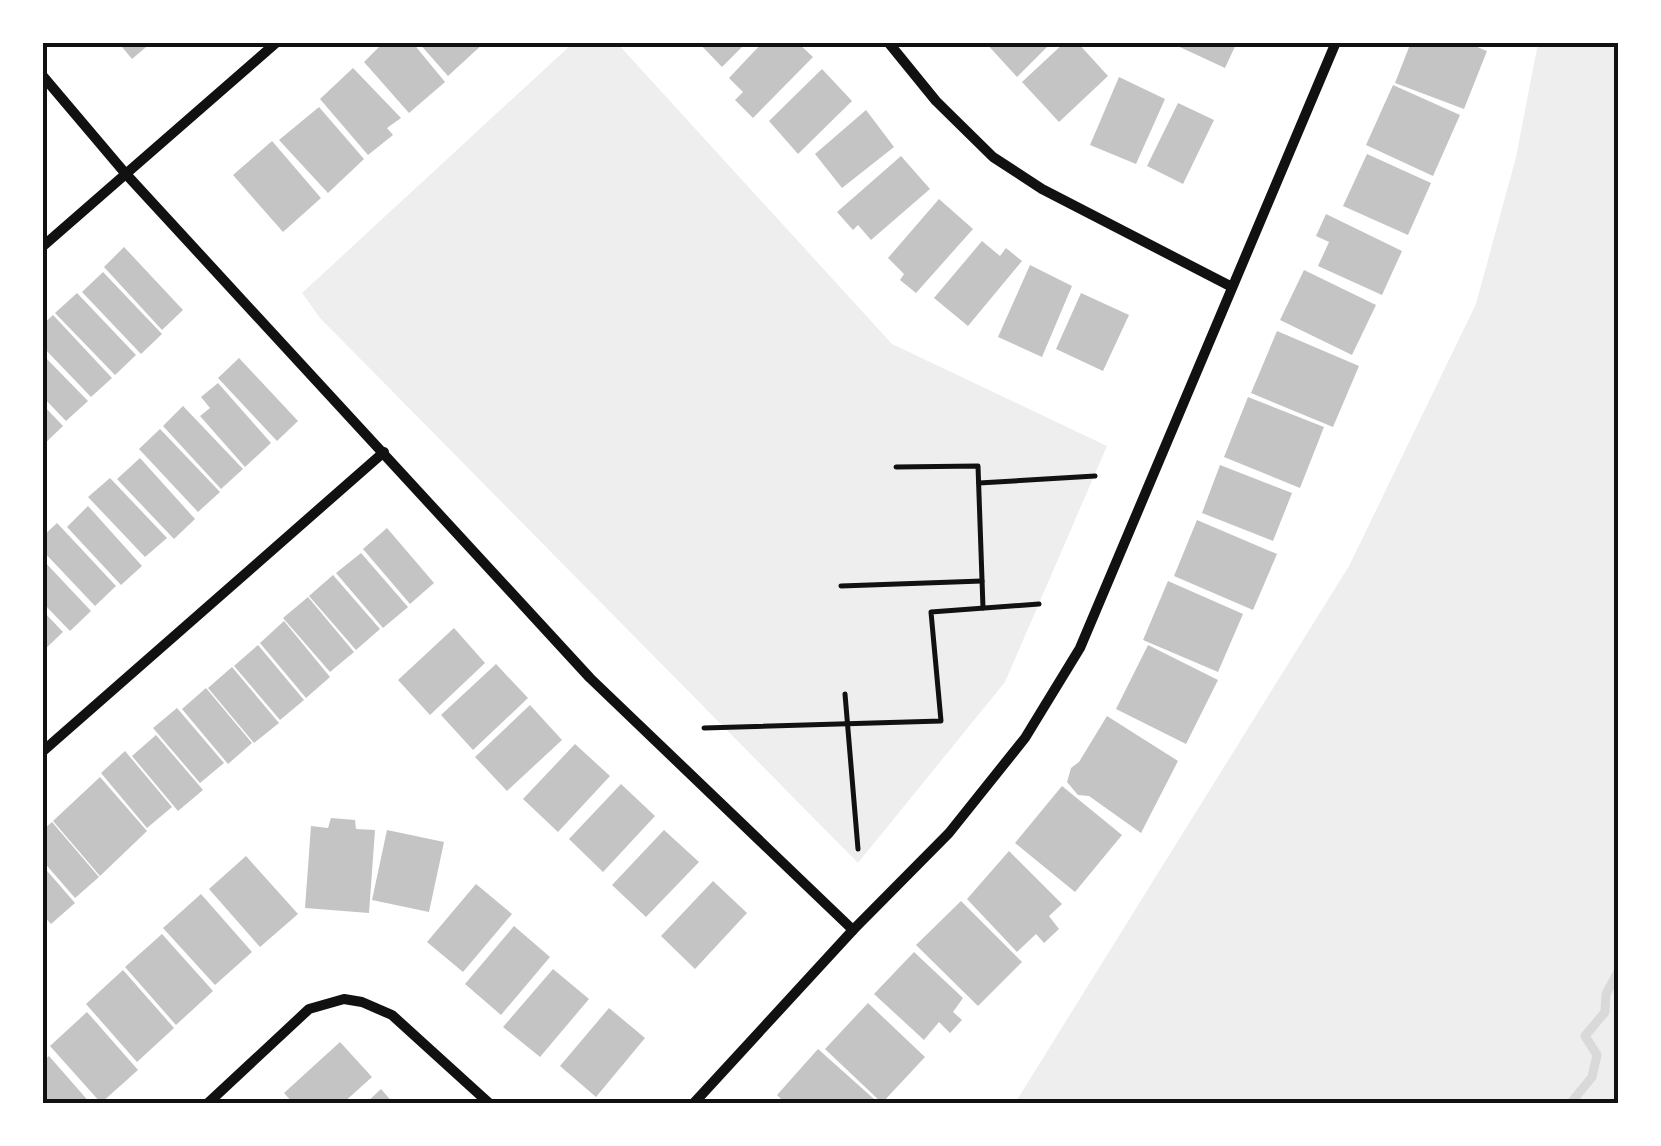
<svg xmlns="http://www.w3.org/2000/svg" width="1661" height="1146" font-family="'Asap Condensed',sans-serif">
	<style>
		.green { fill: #eee }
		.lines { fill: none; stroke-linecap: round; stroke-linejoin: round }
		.stream { stroke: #d9d9d9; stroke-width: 9 }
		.building { fill: #c4c4c4 }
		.path { stroke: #111; stroke-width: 5 }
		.minor { stroke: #111; stroke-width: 10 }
		.neatline { fill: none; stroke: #111; stroke-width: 4 }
	</style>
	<rect width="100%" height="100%" fill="#fff"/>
	<!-- green -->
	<g class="green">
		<path d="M 573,43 L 617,43 L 892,344 L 1107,446 L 1005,682 L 858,863 L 320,318 L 302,293 Z"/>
		<path d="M 1538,43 L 1618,43 L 1618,1103 L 1015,1103 L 1349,566 L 1476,304 L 1516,157 Z"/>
	</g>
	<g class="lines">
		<!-- stream -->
		<path class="stream" d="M 1570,1104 L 1592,1077 L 1597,1055 L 1585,1036 L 1605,1012 L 1606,994 L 1618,972"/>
	</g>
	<!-- building -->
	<g class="building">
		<path d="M 118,42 L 152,42 L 132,59 Z"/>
		<path d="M 384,42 L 412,42 L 445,82 L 409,113 L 364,62 Z"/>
		<path d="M 418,42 L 485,42 L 448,76 Z"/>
		<path d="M 698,42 L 747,42 L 722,67 Z"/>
		<path d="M 763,42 L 797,42 L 813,57 L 753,118 L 735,100 L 743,92 L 729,78 Z"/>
		<path d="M 985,42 L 1052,42 L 1017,77 Z"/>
		<path d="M 1065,42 L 1077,42 L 1108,76 L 1059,122 L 1022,82 Z"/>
		<path d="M 1169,42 L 1237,42 L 1225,68 Z"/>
		<path d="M 1411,42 L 1465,42 L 1487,51 L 1464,109 L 1395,83 Z"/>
		<path d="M 353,68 L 401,118 L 387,128 L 393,135 L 368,155 L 320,99 Z"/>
		<path d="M 822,69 L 852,101 L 798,154 L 769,121 Z"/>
		<path d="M 1119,77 L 1165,99 L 1136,164 L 1090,145 Z"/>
		<path d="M 1393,85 L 1460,115 L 1433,176 L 1366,145 Z"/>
		<path d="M 1178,103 L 1214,120 L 1183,184 L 1147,166 Z"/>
		<path d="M 319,107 L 364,159 L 328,193 L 279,140 Z"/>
		<path d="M 866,110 L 894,147 L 842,188 L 815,154 Z"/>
		<path d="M 272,141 L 321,198 L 283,232 L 233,175 Z"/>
		<path d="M 1367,154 L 1431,183 L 1408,235 L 1343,206 Z"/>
		<path d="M 901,156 L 930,189 L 871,240 L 858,225 L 853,230 L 837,212 Z"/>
		<path d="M 939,199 L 973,229 L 916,293 L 900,280 L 904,274 L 888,258 Z"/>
		<path d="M 1326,214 L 1402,251 L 1382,295 L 1318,266 L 1329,242 L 1316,236 Z"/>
		<path d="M 982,241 L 1000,256 L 1006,248 L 1022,261 L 968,326 L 934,298 Z"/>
		<path d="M 124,247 L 183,310 L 162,330 L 104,267 Z"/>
		<path d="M 1030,265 L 1072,286 L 1042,357 L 998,337 Z"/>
		<path d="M 1304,270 L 1376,305 L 1352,355 L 1280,320 Z"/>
		<path d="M 103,272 L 162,334 L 141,354 L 82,292 Z"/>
		<path d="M 77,293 L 136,355 L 115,375 L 55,313 Z"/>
		<path d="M 1081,293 L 1129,315 L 1103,371 L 1056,349 Z"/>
		<path d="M 53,315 L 112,378 L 91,397 L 42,346 L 42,325 Z"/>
		<path d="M 1277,331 L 1359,366 L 1333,427 L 1251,393 Z"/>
		<path d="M 42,354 L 88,401 L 66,421 L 42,396 Z"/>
		<path d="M 239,358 L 298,421 L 277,441 L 218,378 Z"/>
		<path d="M 218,383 L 271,443 L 245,467 L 200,416 L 210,408 L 201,397 Z"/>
		<path d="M 1248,397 L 1324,427 L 1300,488 L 1224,457 Z"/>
		<path d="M 42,404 L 63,426 L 42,446 Z"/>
		<path d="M 183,406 L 243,469 L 221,489 L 163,426 Z"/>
		<path d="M 160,429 L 220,492 L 198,512 L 139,449 Z"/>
		<path d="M 140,458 L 195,519 L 174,539 L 117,479 Z"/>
		<path d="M 1220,465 L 1292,493 L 1273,541 L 1202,513 Z"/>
		<path d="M 110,478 L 167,538 L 145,557 L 88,497 Z"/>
		<path d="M 88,506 L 142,566 L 121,585 L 67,527 Z"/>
		<path d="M 1197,520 L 1277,554 L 1253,610 L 1174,576 Z"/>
		<path d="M 57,523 L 116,586 L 95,606 L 42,550 L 42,537 Z"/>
		<path d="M 387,528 L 434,583 L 410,604 L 363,549 Z"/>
		<path d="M 361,553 L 408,607 L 383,628 L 336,573 Z"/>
		<path d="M 42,559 L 91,611 L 70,631 L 42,602 Z"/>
		<path d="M 333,575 L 380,629 L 356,650 L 309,596 Z"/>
		<path d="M 1168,581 L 1243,614 L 1218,672 L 1143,640 Z"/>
		<path d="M 308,597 L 354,652 L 330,672 L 283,618 Z"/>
		<path d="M 42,610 L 63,632 L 42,652 Z"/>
		<path d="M 284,621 L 330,677 L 306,698 L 260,643 Z"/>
		<path d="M 454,628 L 485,663 L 430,715 L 398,680 Z"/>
		<path d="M 258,645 L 304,700 L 280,720 L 234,666 Z"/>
		<path d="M 1148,645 L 1218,680 L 1186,744 L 1116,709 Z"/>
		<path d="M 496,664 L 528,698 L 473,750 L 441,715 Z"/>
		<path d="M 232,667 L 279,723 L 254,743 L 208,688 Z"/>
		<path d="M 206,688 L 252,743 L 228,764 L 182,709 Z"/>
		<path d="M 530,705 L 562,740 L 507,791 L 475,757 Z"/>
		<path d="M 177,708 L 224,763 L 200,783 L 153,728 Z"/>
		<path d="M 1107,716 L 1178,761 L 1141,833 L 1089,796 L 1078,795 L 1067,782 L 1071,768 L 1079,762 Z"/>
		<path d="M 156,735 L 203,790 L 178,811 L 132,756 Z"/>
		<path d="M 575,744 L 610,776 L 558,832 L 523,799 Z"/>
		<path d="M 125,751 L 172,807 L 147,828 L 101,773 Z"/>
		<path d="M 100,777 L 147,831 L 100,876 L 53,821 Z"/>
		<path d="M 621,784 L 655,816 L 603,872 L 569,839 Z"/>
		<path d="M 1062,786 L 1122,835 L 1075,892 L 1015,843 Z"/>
		<path d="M 331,818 L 355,820 L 356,829 L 375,830 L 369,913 L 305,908 L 311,826 L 328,828 Z"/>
		<path d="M 52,822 L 99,877 L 75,898 L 42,860 L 42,831 Z"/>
		<path d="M 387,830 L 444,842 L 429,912 L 372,900 Z"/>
		<path d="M 664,830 L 699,862 L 646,917 L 612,885 Z"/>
		<path d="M 1009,851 L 1062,904 L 1049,916 L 1059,929 L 1044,943 L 1036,934 L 1017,952 L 967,899 Z"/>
		<path d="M 246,856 L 298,914 L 260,947 L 209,889 Z"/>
		<path d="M 42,865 L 75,903 L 51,924 L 42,914 Z"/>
		<path d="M 713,881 L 747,913 L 695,969 L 661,936 Z"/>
		<path d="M 476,884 L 512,914 L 463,972 L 427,942 Z"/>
		<path d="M 201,894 L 252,952 L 215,985 L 163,928 Z"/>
		<path d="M 961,901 L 1022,962 L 978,1006 L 916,945 Z"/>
		<path d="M 514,926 L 550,957 L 501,1015 L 465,984 Z"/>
		<path d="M 162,934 L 213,991 L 176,1025 L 125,967 Z"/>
		<path d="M 914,952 L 963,998 L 953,1012 L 962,1020 L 950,1033 L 939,1022 L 924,1040 L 874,994 Z"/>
		<path d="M 553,969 L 589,999 L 540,1057 L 503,1027 Z"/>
		<path d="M 123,970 L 174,1028 L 137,1062 L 86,1004 Z"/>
		<path d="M 868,1003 L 925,1057 L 882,1103 L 825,1049 Z"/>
		<path d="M 609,1008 L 645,1038 L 596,1097 L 560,1066 Z"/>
		<path d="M 87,1012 L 138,1070 L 101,1103 L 50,1046 Z"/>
		<path d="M 340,1042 L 372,1077 L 342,1104 L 294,1104 L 284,1093 Z"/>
		<path d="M 818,1049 L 874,1099 L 871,1104 L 786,1104 L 777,1095 Z"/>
		<path d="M 49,1056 L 91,1104 L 42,1104 L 42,1062 Z"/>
		<path d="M 381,1089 L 394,1104 L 365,1104 Z"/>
	</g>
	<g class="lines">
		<!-- path -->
		<g class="path">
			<path d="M 896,467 L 978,466 L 983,608"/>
			<path d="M 979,483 L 1095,476"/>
			<path d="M 841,586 L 982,581"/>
			<path d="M 845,694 L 858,849"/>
			<path d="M 704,728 L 941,721 L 931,612 L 1039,604"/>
		</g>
		<!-- minor -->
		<g class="minor">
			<path d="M 888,42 L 936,101 L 993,157 L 1042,189 L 1232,287"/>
			<path d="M 42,75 L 125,173 L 590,678 L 853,930"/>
			<path d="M 42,247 L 277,42"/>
			<path d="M 42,752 L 384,452"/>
			<path d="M 207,1104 L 309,1009 L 344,999 L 362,1002 L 392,1015 L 490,1104"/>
			<path d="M 693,1104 L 853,930 L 949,833 L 1025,738 L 1080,648 L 1336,42"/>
		</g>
	</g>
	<!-- border -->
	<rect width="1661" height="1146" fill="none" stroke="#ffffff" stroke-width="90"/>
	<rect x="45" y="45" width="1571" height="1056" class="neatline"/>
</svg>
